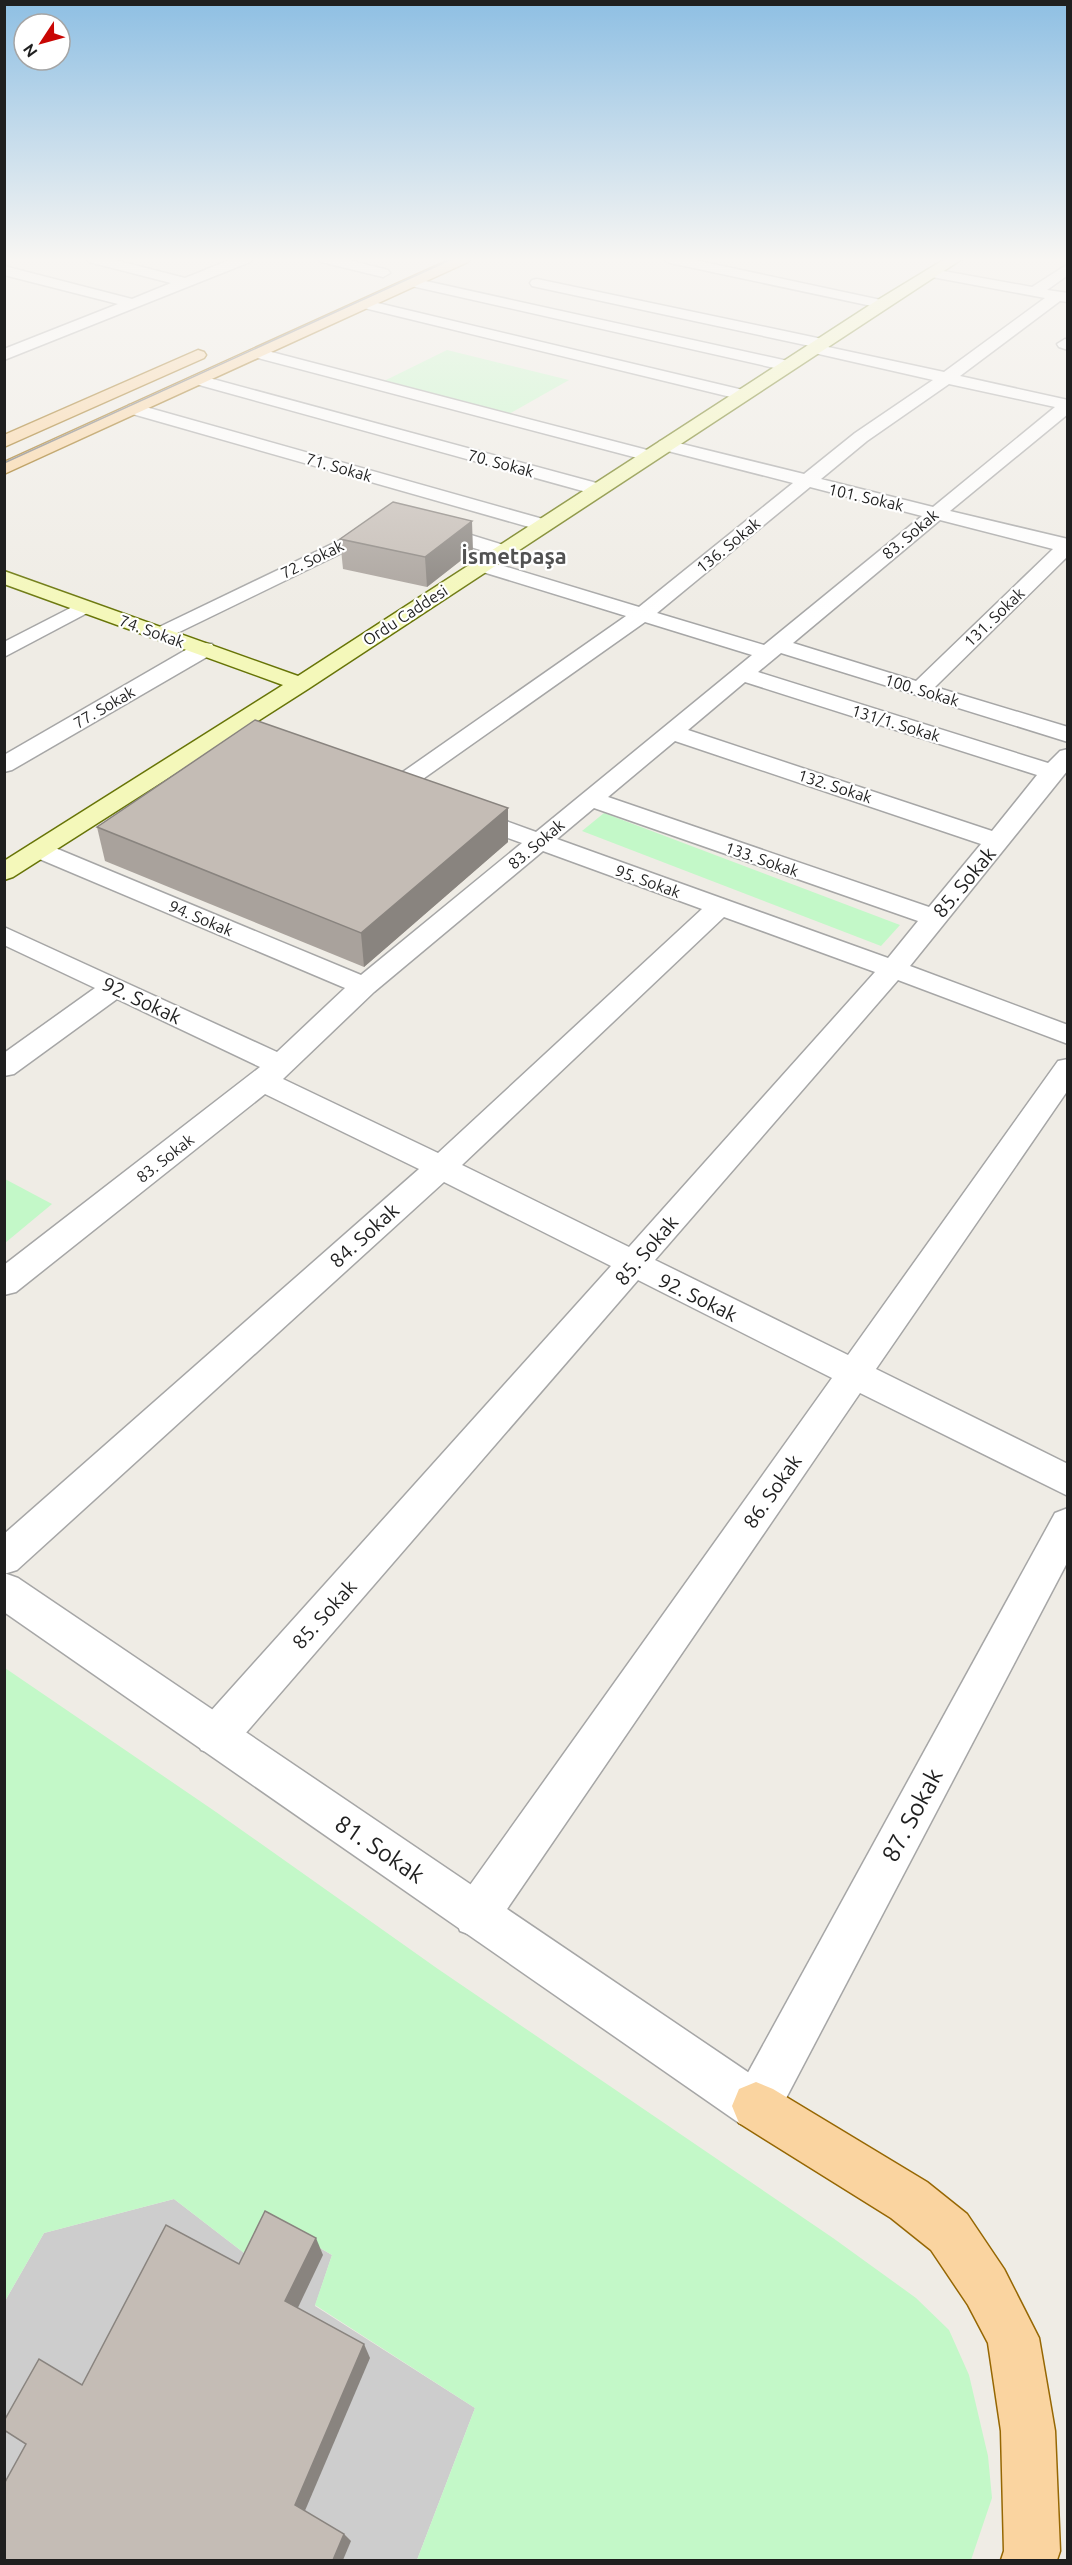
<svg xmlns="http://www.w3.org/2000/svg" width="1072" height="2565" font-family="Ubuntu,sans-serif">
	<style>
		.religious { fill: #cdcdcd }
		.park { fill: #c3f8c8 }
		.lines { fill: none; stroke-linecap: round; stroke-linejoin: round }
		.minor-casing { stroke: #a6a6a6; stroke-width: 3 }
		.tertiary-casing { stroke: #a6a6a6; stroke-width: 3 }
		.secondary-casing { stroke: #677407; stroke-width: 3 }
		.primary-casing { stroke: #966703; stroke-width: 3 }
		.minor { fill: #fff; fill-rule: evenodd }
		.tertiary { fill: #fff; fill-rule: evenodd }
		.secondary { fill: #f4f8ba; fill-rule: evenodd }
		.primary { fill: #fad4a0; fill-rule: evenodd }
		.tram { stroke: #6d6d6d; stroke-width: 1.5 }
		.wall { fill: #a9a29c }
		.shaded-wall { fill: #89847f }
		.building { fill: #c4bcb5; stroke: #89847f; stroke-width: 1.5 }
		.labels { text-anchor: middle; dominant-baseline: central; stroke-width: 4.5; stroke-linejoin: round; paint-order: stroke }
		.far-street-label { font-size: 16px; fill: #1f1f1f; stroke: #fff }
		.street-label { font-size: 20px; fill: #1f1f1f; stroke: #fff }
		.far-district-label { font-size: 22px; font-weight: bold; fill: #525252; stroke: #fff }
		.near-street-label { font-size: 24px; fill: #1f1f1f; stroke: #fff }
	</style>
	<rect width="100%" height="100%" fill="#efece5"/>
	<!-- religious -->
	<path class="religious" d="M 174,2199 L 248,2256 L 268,2218 L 332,2255 L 315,2306 L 475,2408 L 417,2560 L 5,2560 L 5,2301 L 44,2233 Z"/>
	<!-- park -->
	<g class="park">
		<path d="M 447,350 L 569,380 L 509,414 L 384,381 Z"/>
		<path d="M 604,813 L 900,925 L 881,946 L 582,831 Z"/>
		<path d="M 5,1179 L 52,1204 L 5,1243 Z"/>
		<path d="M 5,1668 L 216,1812 L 438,1969 L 833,2238 L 916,2298 L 949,2330 L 969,2375 L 988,2456 L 992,2498 L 971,2560 L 417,2560 L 475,2408 L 315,2305 L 332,2255 L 269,2218 L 248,2256 L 174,2199 L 44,2233 L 5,2301 Z"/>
	</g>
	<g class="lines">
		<!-- minor casing -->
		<g class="minor-casing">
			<g id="minor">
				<path d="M 87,259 L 111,259 L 185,278 L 232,259 L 252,259 L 250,262 L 4,360 L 4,349 L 118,304 L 4,275 L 4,266 L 132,299 L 171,283 L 89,262 Z"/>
				<path d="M 319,259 L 344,259 L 388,270 L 390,273 L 383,277 L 321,262 Z"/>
				<path d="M 663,259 L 690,259 L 881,300 L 888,304 L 881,308 L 670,263 Z"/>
				<path d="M 1068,264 L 1068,275 L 1047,290 L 1068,293 L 1068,302 L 1060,301 L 960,376 L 1068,400 L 1068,414 L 950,511 L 1068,539 L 1068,556 L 935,687 L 1068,727 L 1068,742 L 781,653 L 758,672 L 1048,763 L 1060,751 L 1068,749 L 1068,770 L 910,966 L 1068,1025 L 1068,1044 L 898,980 L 655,1260 L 848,1355 L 1058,1061 L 1068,1059 L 1068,1090 L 876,1369 L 1068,1464 L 1068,1496 L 860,1393 L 492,1931 L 476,1937 L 460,1931 L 454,1915 L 460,1899 L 832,1378 L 638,1280 L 231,1750 L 216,1755 L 201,1750 L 195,1736 L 201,1722 L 611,1266 L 444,1182 L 17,1570 L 4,1574 L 4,1534 L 419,1169 L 265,1094 L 16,1292 L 4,1295 L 4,1265 L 260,1067 L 117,999 L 14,1074 L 4,1076 L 4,1053 L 95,988 L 4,945 L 4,927 L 277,1052 L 345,988 L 30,855 L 26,850 L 30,845 L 39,842 L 48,845 L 361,975 L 522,843 L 458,820 L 455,815 L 458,810 L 467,808 L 476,810 L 536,832 L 752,655 L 645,622 L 403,793 L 395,795 L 387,793 L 383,788 L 387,783 L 626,616 L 473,569 L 470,565 L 473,561 L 487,561 L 639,607 L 793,483 L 660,449 L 657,445 L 660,441 L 666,440 L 804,474 L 855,433 L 933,380 L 810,352 L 808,349 L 810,346 L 532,286 L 530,283 L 532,280 L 537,279 L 822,339 L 828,341 L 830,344 L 828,347 L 944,372 L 1045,298 L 932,277 L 927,276 L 925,273 L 927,270 L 932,269 L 1032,287 ZM 949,384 L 1055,407 L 933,507 L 821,479 L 867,441 ZM 810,487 L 922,516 L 764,645 L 657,613 ZM 940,520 L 1053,549 L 916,681 L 793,643 ZM 745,682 L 1037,775 L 992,831 L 688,730 ZM 675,741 L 981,844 L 929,907 L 608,797 ZM 594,808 L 918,921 L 888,958 L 557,839 ZM 543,851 L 702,909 L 438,1153 L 283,1079 L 374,992 ZM 724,917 L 875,972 L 629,1247 L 462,1165 Z"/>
				<path d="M 412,278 L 788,361 L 796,366 L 788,371 L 407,285 L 405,282 Z"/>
				<path d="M 365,300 L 743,390 L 751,395 L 743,400 L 360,307 L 358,304 L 360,301 Z"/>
				<path d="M 1065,339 L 1068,340 L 1068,350 L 1059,347 L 1057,344 Z"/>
				<path d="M 256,348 L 655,452 L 658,456 L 655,460 L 649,461 L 250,356 L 248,353 Z"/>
				<path d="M 198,375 L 604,485 L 606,489 L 604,493 L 590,493 L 192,383 L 190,380 L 192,377 Z"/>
				<path d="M 135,404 L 550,521 L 553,525 L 550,529 L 536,529 L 129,413 L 127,409 L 129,405 Z"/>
				<path d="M 382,520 L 389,522 L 392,526 L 389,530 L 167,638 L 160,640 L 153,638 L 149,634 L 153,630 Z"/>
				<path d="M 429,522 L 510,547 L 513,551 L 510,555 L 503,557 L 422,532 L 419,528 L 422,524 Z"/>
				<path d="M 84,601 L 91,603 L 94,607 L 91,611 L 4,657 L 4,642 Z"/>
				<path d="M 204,643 L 212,644 L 215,649 L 212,654 L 12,770 L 4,772 L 4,755 L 196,644 Z"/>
				<path d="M 1068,1508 L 1068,1561 L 773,2123 L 756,2130 L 739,2123 L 732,2106 L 739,2089 L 1055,1513 Z"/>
			</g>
		</g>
		<!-- tertiary casing -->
		<g class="tertiary-casing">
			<path id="tertiary" d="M 4,1573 L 18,1578 L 773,2089 L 780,2106 L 773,2123 L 756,2130 L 739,2123 L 4,1612 Z"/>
		</g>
		<!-- secondary casing -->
		<g class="secondary-casing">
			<path id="secondary" d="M 945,259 L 962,259 L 308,689 L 13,877 L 4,880 L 4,861 L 283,685 L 4,584 L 4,571 L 298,676 L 876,301 Z"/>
		</g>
		<!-- primary casing -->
		<g class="primary-casing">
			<g id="primary">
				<path d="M 451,259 L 470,259 L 468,262 L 4,474 L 4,462 Z"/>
				<path d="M 198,350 L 204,352 L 206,355 L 204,358 L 4,447 L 4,435 Z"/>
				<path d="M 756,2082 L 773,2089 L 927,2182 L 967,2214 L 1004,2269 L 1039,2338 L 1055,2431 L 1060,2551 L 1057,2560 L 1001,2560 L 1004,2551 L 1001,2431 L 988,2343 L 968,2305 L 931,2250 L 891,2218 L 739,2123 L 732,2106 L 739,2089 Z"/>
			</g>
		</g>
		<!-- minor -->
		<use href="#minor" class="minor"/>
		<!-- tertiary -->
		<use href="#tertiary" class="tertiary"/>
		<!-- secondary -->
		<use href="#secondary" class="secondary"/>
		<!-- primary -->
		<use href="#primary" class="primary"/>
		<!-- tram -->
		<path class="tram" d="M 4,463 L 452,259"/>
	</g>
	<!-- wall -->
	<g class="wall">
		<path d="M 340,539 L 473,551 L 427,587 L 343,569 Z"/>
		<path d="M 508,808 L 508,842 L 364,967 L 105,861 L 97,827 Z"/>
	</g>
	<!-- shaded-wall -->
	<g class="shaded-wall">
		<path d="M 472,521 L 473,551 L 427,587 L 425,557 Z"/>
		<path d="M 508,808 L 508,842 L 364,967 L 361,933 Z"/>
		<path d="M 316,2238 L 323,2255 L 294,2316 L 285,2301 Z"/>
		<path d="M 364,2344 L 370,2358 L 304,2513 L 295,2505 Z"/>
		<path d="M 344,2534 L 351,2541 L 343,2560 L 333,2560 Z"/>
	</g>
	<!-- building -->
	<g class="building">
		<path d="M 393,502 L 472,521 L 425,557 L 340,539 Z"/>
		<path d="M 255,720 L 508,808 L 361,933 L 97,827 Z"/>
		<path d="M 265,2211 L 316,2238 L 285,2301 L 364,2344 L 295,2505 L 344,2534 L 333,2560 L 4,2560 L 4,2484 L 26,2444 L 4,2430 L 4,2421 L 39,2359 L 82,2385 L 166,2225 L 239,2264 Z"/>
	</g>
	<!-- sky -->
	<linearGradient id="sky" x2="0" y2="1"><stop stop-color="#8ebfe3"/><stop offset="0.42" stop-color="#f8f6f3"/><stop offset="1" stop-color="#f8f6f3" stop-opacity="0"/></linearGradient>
	<rect width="1072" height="618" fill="url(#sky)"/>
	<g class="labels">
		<!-- far-street labels -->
		<g class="far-street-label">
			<text transform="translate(501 463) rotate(15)">70. Sokak</text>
			<text transform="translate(339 467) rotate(16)">71. Sokak</text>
			<text transform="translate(866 497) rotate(13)">101. Sokak</text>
			<text transform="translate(910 534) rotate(-40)">83. Sokak</text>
			<text transform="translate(728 545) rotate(-39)">136. Sokak</text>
			<text transform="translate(312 559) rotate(-26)">72. Sokak</text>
			<text transform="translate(405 615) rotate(-33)">Ordu Caddesi</text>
			<text transform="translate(994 617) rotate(-44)">131. Sokak</text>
			<text transform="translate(152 631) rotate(20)">74. Sokak</text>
			<text transform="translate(922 690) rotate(17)">100. Sokak</text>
			<text transform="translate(104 707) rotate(-30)">77. Sokak</text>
			<text transform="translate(896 723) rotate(17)">131/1. Sokak</text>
			<text transform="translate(835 786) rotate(18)">132. Sokak</text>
			<text transform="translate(536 844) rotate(-40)">83. Sokak</text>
			<text transform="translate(762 859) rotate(19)">133. Sokak</text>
			<text transform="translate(648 881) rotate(20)">95. Sokak</text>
			<text transform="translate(201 918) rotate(23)">94. Sokak</text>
			<text transform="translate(165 1158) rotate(-38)">83. Sokak</text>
		</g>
		<!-- street labels -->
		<g class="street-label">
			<text transform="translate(964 882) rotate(-50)">85. Sokak</text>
			<text transform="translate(142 1000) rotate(25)">92. Sokak</text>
			<text transform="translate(364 1235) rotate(-42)">84. Sokak</text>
			<text transform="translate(646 1250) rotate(-49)">85. Sokak</text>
			<text transform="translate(698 1297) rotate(26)">92. Sokak</text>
			<text transform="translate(772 1491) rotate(-55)">86. Sokak</text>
			<text transform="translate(324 1614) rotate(-48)">85. Sokak</text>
		</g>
		<!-- far-district labels -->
		<g class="far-district-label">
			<text x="514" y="555">İsmetpaşa</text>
		</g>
		<!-- near-street labels -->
		<g class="near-street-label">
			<text transform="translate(912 1815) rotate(-62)">87. Sokak</text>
			<text transform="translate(380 1849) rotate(34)">81. Sokak</text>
		</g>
	</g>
	<!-- border -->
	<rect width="1072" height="2565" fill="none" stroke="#1f1f1f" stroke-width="12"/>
	<!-- north arrow -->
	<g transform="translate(42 42) rotate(234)"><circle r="28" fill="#ffffff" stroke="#a5a5a5" stroke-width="1.5"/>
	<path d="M0-4.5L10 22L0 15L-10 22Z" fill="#c90704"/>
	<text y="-9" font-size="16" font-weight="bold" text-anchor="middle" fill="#1f1f1f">N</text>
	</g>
</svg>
